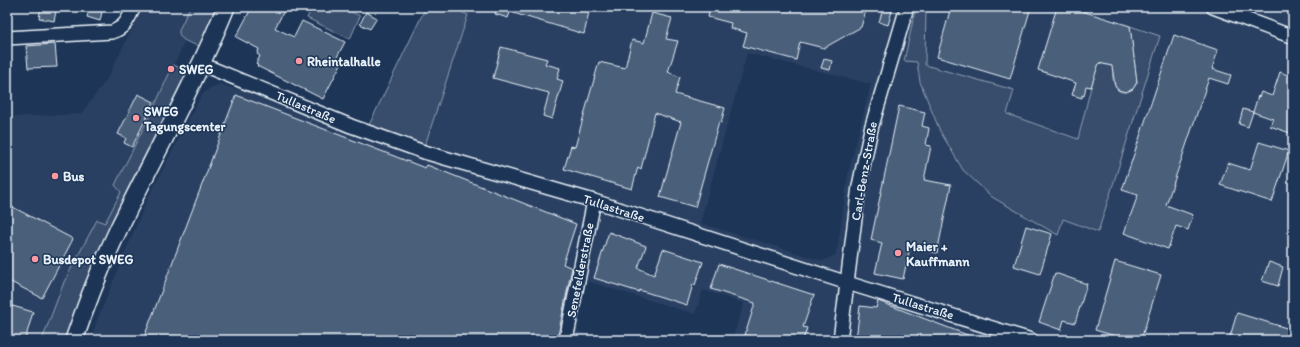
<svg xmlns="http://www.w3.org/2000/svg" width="1300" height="347" font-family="Itim,sans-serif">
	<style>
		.built { fill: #2a4162; fill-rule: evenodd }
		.green { fill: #374d6c; stroke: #909fb2 }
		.building { fill: #495e7a; stroke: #e8f1f8 }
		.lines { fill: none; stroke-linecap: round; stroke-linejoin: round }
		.minor-casing { stroke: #e8f1f8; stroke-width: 16 }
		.major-casing { stroke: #e8f1f8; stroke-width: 20 }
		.minor { stroke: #1d3557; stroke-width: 13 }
		.major { stroke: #1d3557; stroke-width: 17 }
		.poi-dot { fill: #ff9aa2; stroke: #1d3557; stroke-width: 1.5 }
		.labels { text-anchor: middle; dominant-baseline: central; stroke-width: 3; stroke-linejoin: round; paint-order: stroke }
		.poi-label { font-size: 13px; font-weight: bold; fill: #e8f1f8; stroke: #1d3557; text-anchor: start }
		.street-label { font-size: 13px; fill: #e8f1f8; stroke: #1d3557 }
	</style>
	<rect width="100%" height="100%" fill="#1d3557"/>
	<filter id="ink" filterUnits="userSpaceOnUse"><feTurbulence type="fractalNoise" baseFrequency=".025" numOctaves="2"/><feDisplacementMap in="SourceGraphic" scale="8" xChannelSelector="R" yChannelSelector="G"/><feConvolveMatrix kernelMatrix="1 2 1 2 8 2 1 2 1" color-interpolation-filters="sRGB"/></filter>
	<g filter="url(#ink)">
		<!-- built -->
		<g class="built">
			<path d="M 143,7 L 198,7 L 179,55 L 173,65 L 156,103 L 115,185 L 121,191 L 104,224 L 97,220 L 64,282 L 42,340 L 7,340 L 7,117 L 81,114 L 107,79 Z"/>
			<path d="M 451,7 L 916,7 L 904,60 L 917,62 L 920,82 L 940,131 L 963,170 L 1029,218 L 1058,235 L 1063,219 L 1098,231 L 1159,36 L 1130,26 L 1137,82 L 1135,86 L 1130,91 L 1123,92 L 1118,90 L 1115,86 L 1114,80 L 1099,63 L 1091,87 L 1078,139 L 1006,114 L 1014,90 L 925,65 L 926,7 L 1293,7 L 1293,340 L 732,340 L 744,303 L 703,290 L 695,314 L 586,281 L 578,331 L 606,340 L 91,340 L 96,323 L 147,200 L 201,96 L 210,88 L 220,84 L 236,90 L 240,75 L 290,96 L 425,145 L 468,15 ZM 747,53 L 871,84 L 848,174 L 838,246 L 835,255 L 823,261 L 700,223 Z"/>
		</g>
		<!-- green -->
		<g class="green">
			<path d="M 190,7 L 219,7 L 205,40 L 199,46 C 191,43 178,41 179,30 Z"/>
			<path d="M 312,7 L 341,7 L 360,16 L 350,39 L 307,18 Z"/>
			<path d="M 426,7 L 451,7 L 468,15 L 425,145 L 369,125 Z"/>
			<path d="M 916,7 L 926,7 L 925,65 L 1014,90 L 1007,114 L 1078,139 L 1091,87 L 1099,63 L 1112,66 C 1113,72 1112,80 1115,86 C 1120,97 1134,92 1137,82 L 1130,26 L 1160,36 L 1098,232 L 1063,219 L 1058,235 L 992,197 L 963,170 L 940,131 L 920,82 L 917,62 L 904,61 Z"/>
			<path d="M 173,65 L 183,69 L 185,71 L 186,76 L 175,100 L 131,183 L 96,258 L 64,340 L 42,340 L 64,282 L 97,220 L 105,223 L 121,192 L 115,185 L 156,103 Z"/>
		</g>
		<!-- building -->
		<g class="building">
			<path d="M 41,7 L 57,7 L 54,21 L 39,18 Z"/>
			<path d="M 90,7 L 103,7 L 100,21 L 87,17 Z"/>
			<path d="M 252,7 L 286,7 L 275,28 L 294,37 L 302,21 L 345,42 L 336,59 L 342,62 L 323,99 L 257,66 L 258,65 L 256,64 L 260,56 L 257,54 L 259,49 L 236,37 Z"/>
			<path d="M 497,7 L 580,7 L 579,9 L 589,12 L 584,34 L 510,12 L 508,18 L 495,14 Z"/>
			<path d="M 710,7 L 867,7 L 861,27 L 824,48 L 800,42 L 796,60 L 743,46 L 747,33 L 730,28 L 731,23 L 708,17 Z"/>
			<path d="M 951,7 L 1031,7 L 1010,79 L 937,57 Z"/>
			<path d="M 1057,7 L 1064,7 L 1082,11 L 1130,26 L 1137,82 L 1133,89 L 1126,92 L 1118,90 L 1115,86 L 1112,66 L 1099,63 L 1091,87 L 1086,86 L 1084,96 L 1082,95 L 1082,98 L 1072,95 L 1076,83 L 1038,70 Z"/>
			<path d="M 883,9 L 892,11 L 888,25 L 879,22 Z"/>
			<path d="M 366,12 L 377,18 L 370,29 L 360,24 Z"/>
			<path d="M 652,13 L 672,18 L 666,39 L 678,41 L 668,72 L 680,77 L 675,94 L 725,108 L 721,123 L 719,122 L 695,207 L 660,197 L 681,122 L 655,113 L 641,169 L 638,167 L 632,189 L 564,169 L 571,146 L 575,147 L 599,62 L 625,68 L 632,40 L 644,43 Z"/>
			<path d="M 1174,35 L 1218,50 L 1212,69 L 1231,75 L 1228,84 L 1209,78 L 1166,205 L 1193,215 L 1188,230 L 1176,226 L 1168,249 L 1124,233 L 1138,195 L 1122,190 Z"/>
			<path d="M 55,44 L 57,67 L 28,68 L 26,46 Z"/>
			<path d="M 501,47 L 547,59 L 545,64 L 560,68 L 557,79 L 563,81 L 552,119 L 543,116 L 549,93 L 493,78 Z"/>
			<path d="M 824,59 L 832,61 L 830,70 L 821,68 Z"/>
			<path d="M 1280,72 L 1293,77 L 1293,134 L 1270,126 L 1273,119 L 1253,112 L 1258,96 L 1259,97 L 1261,92 L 1272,96 Z"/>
			<path d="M 138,94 L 154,102 L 132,147 L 124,143 L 126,138 L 118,134 Z"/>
			<path d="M 236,95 L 425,168 L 427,165 L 576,224 L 563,264 L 572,268 L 557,340 L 143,340 Z"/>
			<path d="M 899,106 L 925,112 L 922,126 L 929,128 L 926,145 L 931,146 L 924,180 L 951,185 L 937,253 L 910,247 L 903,279 L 875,273 L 882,243 L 871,240 Z"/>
			<path d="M 1243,109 L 1253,112 L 1248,127 L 1239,124 Z"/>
			<path d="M 1259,142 L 1289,151 L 1272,202 L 1220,185 L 1228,163 L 1250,170 Z"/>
			<path d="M 7,204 L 73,239 L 42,298 L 7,280 Z"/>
			<path d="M 1026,226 L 1052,234 L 1040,274 L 1014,266 Z"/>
			<path d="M 609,232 L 646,246 L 638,268 L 654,275 L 663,249 L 703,262 L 695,285 L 693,284 L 687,305 L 639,290 L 639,292 L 594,278 Z"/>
			<path d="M 1115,261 L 1161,275 L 1141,340 L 1129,340 L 1095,330 Z"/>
			<path d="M 1269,262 L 1283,267 L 1278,286 L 1262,281 Z"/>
			<path d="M 719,264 L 814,295 L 803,327 L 807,328 L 803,340 L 763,340 L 745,335 L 755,303 L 711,289 Z"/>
			<path d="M 1055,273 L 1087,284 L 1075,323 L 1064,320 L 1061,330 L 1039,322 Z"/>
			<path d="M 878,301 L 978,339 L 978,340 L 856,340 L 860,306 L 876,308 Z"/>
			<path d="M 9,305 L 33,312 L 25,340 L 7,340 L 7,311 Z"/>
			<path d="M 1237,313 L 1293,330 L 1293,340 L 1229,340 Z"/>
		</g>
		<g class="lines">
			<!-- minor casing -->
			<g class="minor-casing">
				<g id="minor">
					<path d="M 1213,7 L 1293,37"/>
					<path d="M 7,38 L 112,32 C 126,27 128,19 134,7"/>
					<path d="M 201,64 L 351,126 L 424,152 L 594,201 L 857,286 L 1031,340"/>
					<path d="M 566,340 L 594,201"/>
					<path d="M 840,340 L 859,186 L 871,129 L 907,7"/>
				</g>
			</g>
			<!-- major casing -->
			<g class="major-casing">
				<path id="major" d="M 74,340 C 87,302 102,264 119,228 C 155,154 195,83 226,7"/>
			</g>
			<!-- minor -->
			<use href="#minor" class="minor"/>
			<!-- major -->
			<use href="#major" class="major"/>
		</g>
	</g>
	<!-- markers -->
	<g class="poi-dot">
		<circle cx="299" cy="61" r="4"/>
		<circle cx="171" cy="69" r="4"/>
		<circle cx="136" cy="118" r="4"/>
		<circle cx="55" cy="176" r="4"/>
		<circle cx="898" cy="253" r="4"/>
		<circle cx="35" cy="259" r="4"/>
	</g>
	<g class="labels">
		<!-- poi labels -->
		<g class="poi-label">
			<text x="307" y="61">Rheintalhalle</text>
			<text x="179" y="69">SWEG</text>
			<text x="144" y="111">SWEG<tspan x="144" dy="15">Tagungscenter</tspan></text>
			<text x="63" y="176">Bus</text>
			<text x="906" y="246">Maier +<tspan x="906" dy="15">Kauffmann</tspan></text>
			<text x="43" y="259">Busdepot SWEG</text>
		</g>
		<!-- street labels -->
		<g class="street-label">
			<text transform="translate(306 107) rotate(23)">Tullastraße</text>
			<text transform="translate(864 171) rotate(-80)">Carl-Benz-Straße</text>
			<text transform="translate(614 208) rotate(18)">Tullastraße</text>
			<text transform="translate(580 270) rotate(-79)">Senefelderstraße</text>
			<text transform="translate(923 306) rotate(17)">Tullastraße</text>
		</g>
	</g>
	<!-- margin -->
	<rect width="1300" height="347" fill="none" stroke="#1d3557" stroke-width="24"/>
	<rect x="12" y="12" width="1276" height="323" fill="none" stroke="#e8f1f8" stroke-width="1.5" filter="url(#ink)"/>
</svg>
